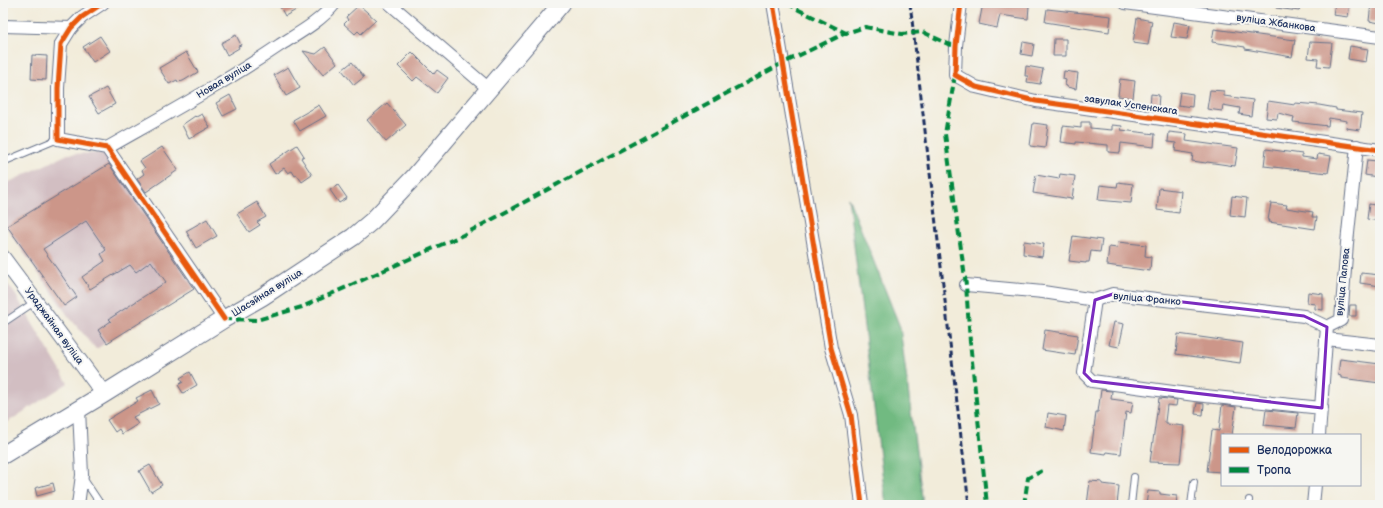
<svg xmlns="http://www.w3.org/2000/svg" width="1383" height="508" font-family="'Balsamiq Sans',sans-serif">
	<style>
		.industrial { fill: #d2bec2 }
		.forest { fill: #71ba81; stroke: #467470 }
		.building { fill: #cc9689 }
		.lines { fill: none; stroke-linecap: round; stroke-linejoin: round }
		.service-casing { stroke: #667189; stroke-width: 8 }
		.minor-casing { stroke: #667189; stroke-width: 14 }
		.tertiary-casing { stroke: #667189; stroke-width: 17 }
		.secondary-casing { stroke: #667189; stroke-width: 19 }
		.service { stroke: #fff; stroke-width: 6 }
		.minor { stroke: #fff; stroke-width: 12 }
		.tertiary { stroke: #fff; stroke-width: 15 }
		.secondary { stroke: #fff; stroke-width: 17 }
		.rail { stroke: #1b2f5e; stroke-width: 3; stroke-dasharray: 6 3; stroke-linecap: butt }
		.quiet { stroke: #00873e; stroke-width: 4; stroke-dasharray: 8 4; stroke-linecap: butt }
		.cycleway-casing { stroke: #f6f6f2; stroke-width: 8 }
		.cycleway { stroke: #e8590c; stroke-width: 5 }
		.marked { fill: none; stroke: #7b2cbf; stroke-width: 3; stroke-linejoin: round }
		.labels { text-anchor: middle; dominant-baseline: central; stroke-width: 4; stroke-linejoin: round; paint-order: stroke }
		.street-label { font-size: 10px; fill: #1b2f5e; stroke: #f6f6f2 }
	</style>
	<rect width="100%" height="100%" fill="#f6f6f2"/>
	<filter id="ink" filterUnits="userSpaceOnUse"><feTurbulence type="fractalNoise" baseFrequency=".025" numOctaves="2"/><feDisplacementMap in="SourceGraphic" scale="8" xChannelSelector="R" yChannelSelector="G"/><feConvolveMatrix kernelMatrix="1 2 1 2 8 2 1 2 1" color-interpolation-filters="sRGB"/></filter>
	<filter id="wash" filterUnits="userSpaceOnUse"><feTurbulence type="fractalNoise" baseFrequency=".012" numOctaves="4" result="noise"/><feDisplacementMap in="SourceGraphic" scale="16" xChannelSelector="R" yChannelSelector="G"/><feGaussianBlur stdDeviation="0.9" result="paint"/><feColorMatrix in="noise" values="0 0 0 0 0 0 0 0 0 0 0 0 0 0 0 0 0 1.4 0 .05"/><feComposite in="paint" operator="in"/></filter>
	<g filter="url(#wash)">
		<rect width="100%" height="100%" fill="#f2ecda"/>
		<!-- industrial -->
		<g class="industrial">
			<path d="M 108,153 L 194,287 L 96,349 L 69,317 L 3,223 L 3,186 L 7,183 L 68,154 Z"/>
			<path d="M 3,278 L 15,294 L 68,383 L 3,425 Z"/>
		</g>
		<!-- forest -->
		<path class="forest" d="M 848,197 L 900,327 L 923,505 L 886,505 Z"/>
		<g id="blocks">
			<!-- building -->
			<g class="building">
				<path d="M 278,3 L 295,3 L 298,9 L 285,16 Z"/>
				<path d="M 983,3 L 1008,3 L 1029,6 L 1028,19 L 1000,15 L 997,28 L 979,24 Z"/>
				<path d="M 1276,3 L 1301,3 L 1299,11 L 1276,8 Z"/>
				<path d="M 1335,3 L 1350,3 L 1348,17 L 1333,15 Z"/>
				<path d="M 1371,3 L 1380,3 L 1380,23 L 1369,21 Z"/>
				<path d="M 359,5 L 376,20 L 361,34 L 358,31 L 355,34 L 344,24 L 348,20 L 346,17 Z"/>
				<path d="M 1047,9 L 1111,16 L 1109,32 L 1045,22 Z"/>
				<path d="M 1137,18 L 1152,21 L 1148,45 L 1133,43 Z"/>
				<path d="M 1174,22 L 1190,25 L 1187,39 L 1171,37 Z"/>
				<path d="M 1214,29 L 1295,40 L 1292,57 L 1245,49 L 1245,47 L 1212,42 Z"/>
				<path d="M 236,35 L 241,45 L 238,46 L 239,48 L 227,55 L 221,43 Z"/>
				<path d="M 100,36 L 110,51 L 93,62 L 83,47 Z"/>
				<path d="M 1054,39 L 1066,39 L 1066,56 L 1053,56 Z"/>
				<path d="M 1023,42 L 1034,44 L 1032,56 L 1021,54 Z"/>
				<path d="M 1310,42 L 1332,43 L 1329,67 L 1317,66 L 1318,59 L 1308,58 Z"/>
				<path d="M 1350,46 L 1368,49 L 1366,62 L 1348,59 Z"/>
				<path d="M 325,47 L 337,63 L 323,75 L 303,51 L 316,54 Z"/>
				<path d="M 186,52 L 198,72 L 183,81 L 178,82 L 177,80 L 169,84 L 159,68 Z"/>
				<path d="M 412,52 L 434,74 L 437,70 L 448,78 L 437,93 L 417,77 L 413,81 L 398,66 Z"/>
				<path d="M 32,55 L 47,56 L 46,80 L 31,79 Z"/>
				<path d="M 352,62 L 364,77 L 354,85 L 342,70 Z"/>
				<path d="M 1026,66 L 1043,69 L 1040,84 L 1027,82 L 1028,76 L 1025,76 Z"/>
				<path d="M 288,67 L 300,88 L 286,96 L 274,75 Z"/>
				<path d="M 1064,71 L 1078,73 L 1076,89 L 1067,87 L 1067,86 L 1065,85 L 1066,80 L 1063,79 Z"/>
				<path d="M 1120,79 L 1135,81 L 1133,98 L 1118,96 Z"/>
				<path d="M 106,88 L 115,104 L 99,113 L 89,97 Z"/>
				<path d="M 1210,90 L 1224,91 L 1224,96 L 1253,100 L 1251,116 L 1239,114 L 1240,108 L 1223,105 L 1222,111 L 1207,109 Z"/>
				<path d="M 1180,92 L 1193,94 L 1192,107 L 1178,105 Z"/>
				<path d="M 1151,94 L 1159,95 L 1158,108 L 1150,107 Z"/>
				<path d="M 230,95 L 237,109 L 223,116 L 216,103 Z"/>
				<path d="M 1268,101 L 1295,105 L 1295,103 L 1319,105 L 1336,108 L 1336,110 L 1362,113 L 1360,130 L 1346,128 L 1347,121 L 1329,118 L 1328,126 L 1293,122 L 1294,117 L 1278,113 L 1277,119 L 1266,118 Z"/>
				<path d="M 387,103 L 406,125 L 386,142 L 367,120 Z"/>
				<path d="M 319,105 L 326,116 L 300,131 L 293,120 Z"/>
				<path d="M 202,114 L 210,127 L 189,139 L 182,125 L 195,116 L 196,117 Z"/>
				<path d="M 1081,122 L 1090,122 L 1090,128 L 1112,130 L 1112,125 L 1122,126 L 1121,130 L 1155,134 L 1154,147 L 1121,143 L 1120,153 L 1108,152 L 1108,145 L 1076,142 L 1076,144 L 1061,142 L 1063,126 L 1081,128 Z"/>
				<path d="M 1033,123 L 1048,125 L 1045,148 L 1030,146 Z"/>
				<path d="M 1169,132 L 1187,134 L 1186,141 L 1238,148 L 1235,166 L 1207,162 L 1206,163 L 1192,161 L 1193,154 L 1175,151 L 1176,143 L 1168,142 Z"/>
				<path d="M 297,145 L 304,156 L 301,158 L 312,175 L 302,182 L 297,175 L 295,176 L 292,171 L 288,173 L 284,168 L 275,174 L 269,164 Z"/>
				<path d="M 162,147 L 178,170 L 146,192 L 137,179 L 144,174 L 142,170 L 145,168 L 140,161 Z"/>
				<path d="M 1266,149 L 1302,154 L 1302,157 L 1317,159 L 1318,154 L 1331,156 L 1328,173 L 1264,166 Z"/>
				<path d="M 1367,160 L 1377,161 L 1376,164 L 1379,165 L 1377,177 L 1365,175 Z"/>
				<path d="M 109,164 L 194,289 L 107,343 L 98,330 L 111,321 L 109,319 L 166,282 L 151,261 L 136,272 L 130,265 L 90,289 L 82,277 L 105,261 L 101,254 L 106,250 L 86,221 L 43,249 L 77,297 L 64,306 L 7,226 Z"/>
				<path d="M 1060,174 L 1075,176 L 1072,199 L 1033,193 L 1036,175 L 1059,179 Z"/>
				<path d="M 1118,182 L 1133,184 L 1131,203 L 1098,200 L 1100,185 L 1117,187 Z"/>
				<path d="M 338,185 L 347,198 L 339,203 L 330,190 Z"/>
				<path d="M 1159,188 L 1181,191 L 1179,213 L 1157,210 Z"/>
				<path d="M 1232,196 L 1247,198 L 1245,217 L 1230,215 Z"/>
				<path d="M 257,202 L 266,217 L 257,222 L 260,225 L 249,232 L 237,214 Z"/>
				<path d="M 1271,203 L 1287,205 L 1286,208 L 1313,212 L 1312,217 L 1317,217 L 1315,229 L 1269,222 L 1270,220 L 1268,220 Z"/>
				<path d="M 1369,204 L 1380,206 L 1380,221 L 1367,219 Z"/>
				<path d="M 207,219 L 217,236 L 196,248 L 186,231 Z"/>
				<path d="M 1073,236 L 1102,240 L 1100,252 L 1091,251 L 1089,262 L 1086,262 L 1086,263 L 1069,261 Z"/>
				<path d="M 1024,241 L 1044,244 L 1042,257 L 1023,254 Z"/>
				<path d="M 1118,242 L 1146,245 L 1145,256 L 1151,257 L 1150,271 L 1107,265 L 1109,247 L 1117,248 Z"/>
				<path d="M 1361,273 L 1380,275 L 1380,286 L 1360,283 Z"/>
				<path d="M 1308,292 L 1323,294 L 1323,310 L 1315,309 L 1315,304 L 1307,303 Z"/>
				<path d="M 1350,305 L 1356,305 L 1356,316 L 1349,316 Z"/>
				<path d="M 1114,322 L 1124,324 L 1119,347 L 1109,345 Z"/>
				<path d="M 1045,330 L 1078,335 L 1075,355 L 1042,350 Z"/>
				<path d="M 1178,334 L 1243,343 L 1240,363 L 1176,354 Z"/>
				<path d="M 1340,359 L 1380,364 L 1380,383 L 1341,378 L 1341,376 L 1338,375 Z"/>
				<path d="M 190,372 L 197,385 L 183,393 L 178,385 L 183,382 L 180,378 Z"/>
				<path d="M 152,390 L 159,404 L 133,417 L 138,424 L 122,434 L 119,429 L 115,432 L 107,420 L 138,401 L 136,398 Z"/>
				<path d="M 1101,390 L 1112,391 L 1111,399 L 1133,402 L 1131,413 L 1126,412 L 1121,454 L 1107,452 L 1106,454 L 1091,452 L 1096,412 L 1098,412 Z"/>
				<path d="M 1159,398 L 1177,400 L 1176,406 L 1167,405 L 1165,422 L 1167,422 L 1167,424 L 1184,426 L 1180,463 L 1150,462 Z"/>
				<path d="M 1197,403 L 1204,404 L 1203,415 L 1195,414 Z"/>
				<path d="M 1222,405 L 1236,407 L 1232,435 L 1222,435 L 1222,472 L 1207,471 L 1212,430 L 1219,431 Z"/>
				<path d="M 1266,410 L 1298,413 L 1296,428 L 1264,425 Z"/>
				<path d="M 1048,413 L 1066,416 L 1064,431 L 1046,427 Z"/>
				<path d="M 150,465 L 162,485 L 151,492 L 139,471 Z"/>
				<path d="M 1090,481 L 1102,482 L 1102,484 L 1119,486 L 1117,505 L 1087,505 Z"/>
				<path d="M 53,483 L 55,491 L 37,496 L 35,488 Z"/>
				<path d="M 1148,491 L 1160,492 L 1160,494 L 1177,496 L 1176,505 L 1146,505 Z"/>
			</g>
		</g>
	</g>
	<g filter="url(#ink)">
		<use href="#blocks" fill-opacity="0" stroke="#667189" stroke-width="1"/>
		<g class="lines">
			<!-- service casing -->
			<g class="service-casing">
				<g id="service">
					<path d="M 3,162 L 58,139"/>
					<path d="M 3,323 L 36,301"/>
					<path d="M 83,478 L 101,505"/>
					<path d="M 1131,505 L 1134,477"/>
					<path d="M 1191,505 L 1194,482"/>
					<path d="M 1249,505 L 1249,500"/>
				</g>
			</g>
			<!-- minor casing -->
			<g class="minor-casing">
				<g id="minor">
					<path d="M 103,3 L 82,17 L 71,28 L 61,44 L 58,88 L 58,139 L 107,148 L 224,319"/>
					<path d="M 389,3 L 489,89"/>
					<path d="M 773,3 L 831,348 L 851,415 L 862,505"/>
					<path d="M 961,3 L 956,46 L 955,75 L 976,87 L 1036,101 L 1380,150"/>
					<path d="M 1125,3 L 1380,37"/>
					<path d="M 3,26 L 71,28"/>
					<path d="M 107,148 C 165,115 224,83 280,45 C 299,33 321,21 335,3"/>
					<path d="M 966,285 L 1043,292 L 1095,300 L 1113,294 L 1304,316 L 1327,327"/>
					<path d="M 1095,300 L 1084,373 L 1092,381 L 1195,395 L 1322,408"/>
					<path d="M 1326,339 L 1380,345"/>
					<path d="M 1319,435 L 1327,327 L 1341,320 L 1347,243 L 1357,146"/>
					<path d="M 78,505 L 82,475 L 79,409"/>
					<path d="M 1313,505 L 1315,485"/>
				</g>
			</g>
			<!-- tertiary casing -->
			<g class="tertiary-casing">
				<path id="tertiary" d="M 3,258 L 104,394"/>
			</g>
			<!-- secondary casing -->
			<g class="secondary-casing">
				<path id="secondary" d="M 3,455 L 104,394 L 224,319 L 262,297 L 353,237 L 372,221 L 415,176 L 562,3"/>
			</g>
			<!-- service -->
			<use href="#service" class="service"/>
			<!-- minor -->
			<use href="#minor" class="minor"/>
			<!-- tertiary -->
			<use href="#tertiary" class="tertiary"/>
			<!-- secondary -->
			<use href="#secondary" class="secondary"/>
			<!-- rail -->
			<path class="rail" d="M 910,3 L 969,505"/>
			<!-- quiet -->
			<g class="quiet">
				<path d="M 787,3 L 799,10 L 846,33"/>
				<path d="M 955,75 L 945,134 L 966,285 L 970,342 L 987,505"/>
				<path d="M 224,319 L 257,320 L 302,307 L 463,235 L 783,63 L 846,33 L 865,27 L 902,34 L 923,32 L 948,44 L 956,46"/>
				<path d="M 1024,505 L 1028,478 L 1042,471"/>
			</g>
			<!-- cycleway casing -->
			<g class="cycleway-casing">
				<g id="cycleway">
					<path d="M 103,3 L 82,17 L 71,28 L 61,44 L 58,88 L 58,139 L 107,148 L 224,319"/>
					<path d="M 773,3 L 831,348 L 851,415 L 862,505"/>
					<path d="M 961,3 L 956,46 L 955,75 L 976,87 L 1036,101 L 1380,150"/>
				</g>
			</g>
			<!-- cycleway -->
			<use href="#cycleway" class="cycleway"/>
		</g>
	</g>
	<!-- marked area -->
	<path class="marked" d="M 1113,294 L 1304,316 L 1327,327 L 1322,408 L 1092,381 L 1084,373 L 1095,300 Z"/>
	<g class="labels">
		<!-- street labels -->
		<g class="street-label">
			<text transform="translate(1276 23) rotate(8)">вуліца Жбанкова</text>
			<text transform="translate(224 80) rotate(-31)">Новая вуліца</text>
			<text transform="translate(1131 105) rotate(8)">завулак Успенскага</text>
			<text transform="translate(1343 282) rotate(-84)">вуліца Папова</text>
			<text transform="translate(267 293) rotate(-32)">Шасэйная вуліца</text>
			<text transform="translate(1147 299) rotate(5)">вуліца Франко</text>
			<text transform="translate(54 326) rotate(54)">Ураджайная вуліца</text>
		</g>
	</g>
	<!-- margin -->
	<rect width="1383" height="508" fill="none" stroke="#f6f6f2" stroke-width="16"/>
	<!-- legend -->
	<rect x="1221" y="434" width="140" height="52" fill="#f6f6f2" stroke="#9ea6b7"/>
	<rect x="1229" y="447" width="20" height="6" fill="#e8590c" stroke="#9ea6b7"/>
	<text x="1257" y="454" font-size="12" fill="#1b2f5e">Велодорожка</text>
	<rect x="1229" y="467" width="20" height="6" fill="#00873e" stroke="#9ea6b7"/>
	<text x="1257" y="474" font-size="12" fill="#1b2f5e">Тропа</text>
</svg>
